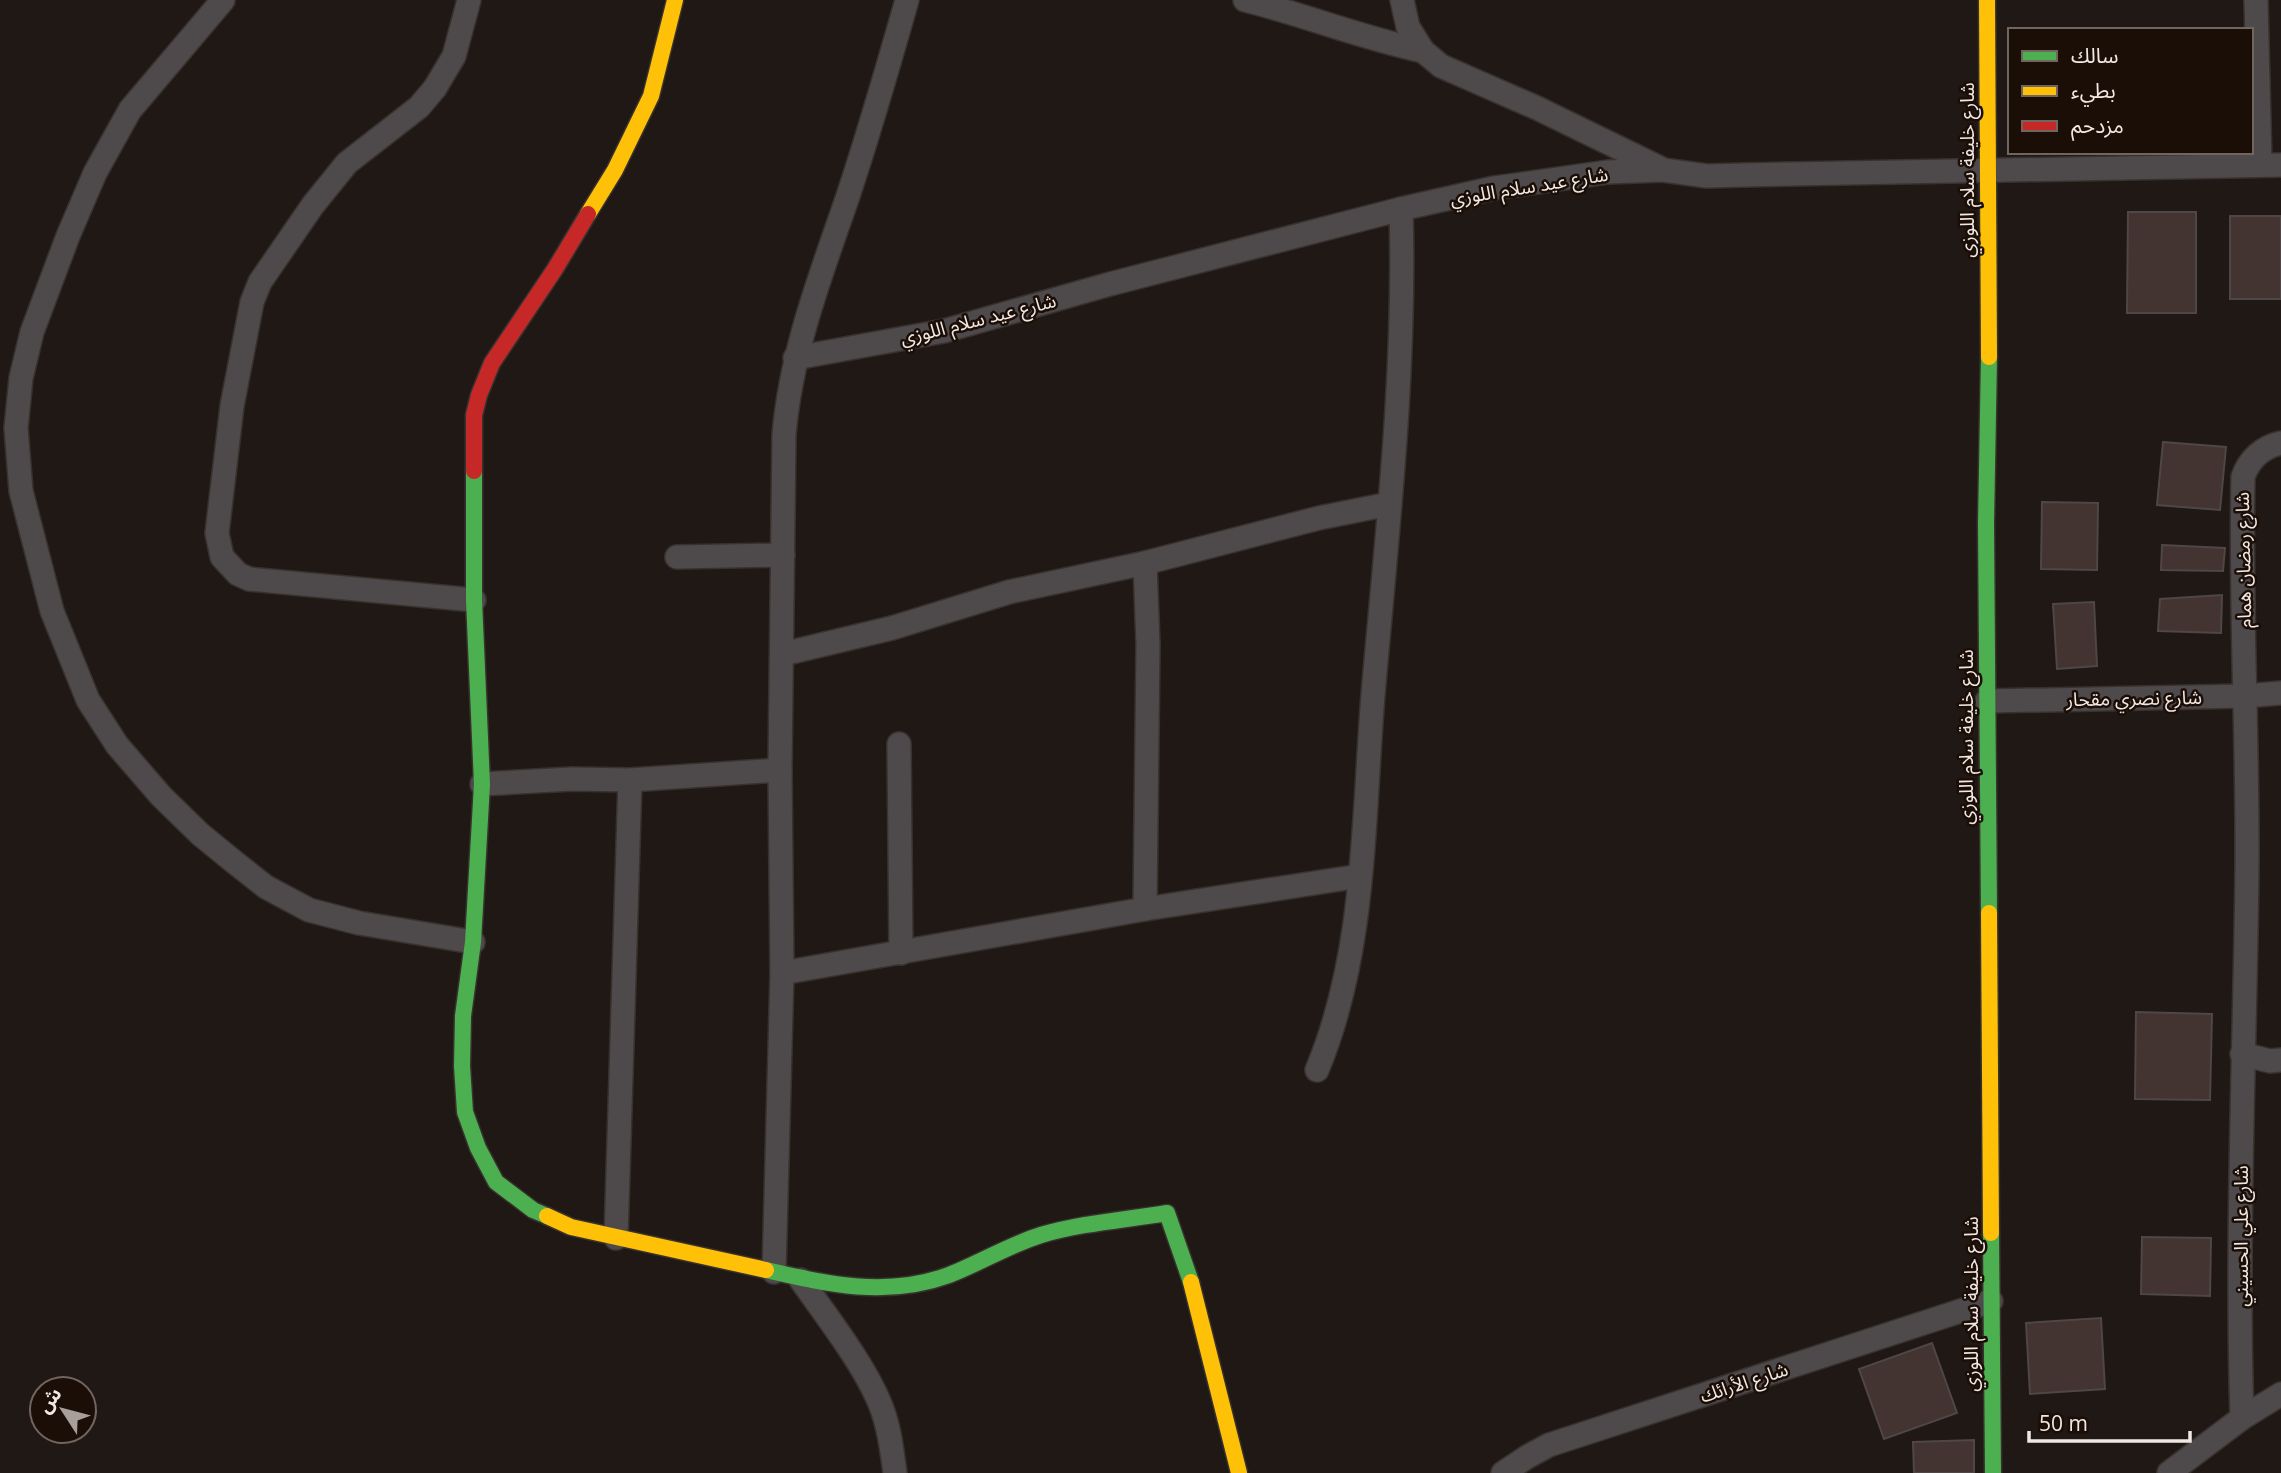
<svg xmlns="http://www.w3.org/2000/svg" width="2281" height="1473" font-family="'Open Sans','Noto Sans Arabic',sans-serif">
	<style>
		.building { fill: #433331; stroke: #4f4745; stroke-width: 2 }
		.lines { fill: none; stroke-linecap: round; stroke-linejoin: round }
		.street-casing { stroke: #38322e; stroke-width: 26 }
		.fast-casing { stroke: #38322e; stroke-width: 19 }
		.slow-casing { stroke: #38322e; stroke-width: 19 }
		.jam-casing { stroke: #38322e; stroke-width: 19 }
		.street { stroke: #4e4a4c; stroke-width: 23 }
		.fast { stroke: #4caf50; stroke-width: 16 }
		.slow { stroke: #ffc107; stroke-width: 16 }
		.jam { stroke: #c62828; stroke-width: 16 }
		.labels { text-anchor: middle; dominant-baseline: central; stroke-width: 5; stroke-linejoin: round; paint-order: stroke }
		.street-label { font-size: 19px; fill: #f2e8e3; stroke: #1b0e07 }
	</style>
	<rect width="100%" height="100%" fill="#201814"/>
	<!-- building -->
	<g class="building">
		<path d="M 2128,212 L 2196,212 L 2196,313 L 2127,313 Z"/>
		<rect x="2230" y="216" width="51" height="83"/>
		<path d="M 2163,442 L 2226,447 L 2220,510 L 2157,505 Z"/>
		<path d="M 2042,502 L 2098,503 L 2097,570 L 2041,569 Z"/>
		<path d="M 2162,545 L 2225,548 L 2223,571 L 2161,570 Z"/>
		<path d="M 2222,595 L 2221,633 L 2158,631 L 2160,599 Z"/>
		<path d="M 2094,602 L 2097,666 L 2057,669 L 2053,604 Z"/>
		<path d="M 2136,1012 L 2212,1014 L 2210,1100 L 2135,1099 Z"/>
		<path d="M 2142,1237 L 2211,1238 L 2210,1296 L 2141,1294 Z"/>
		<path d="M 2101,1318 L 2105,1389 L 2030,1394 L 2026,1323 Z"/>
		<path d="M 1932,1343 L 1957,1413 L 1884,1439 L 1859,1369 Z"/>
		<path d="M 1974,1440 L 1974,1473 L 1914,1473 L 1913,1442 Z"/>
	</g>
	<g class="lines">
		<!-- street casing -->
		<g class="street-casing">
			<g id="street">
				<path d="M 223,0 L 130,110 L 95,173 L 68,236 L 32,332 L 21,378 L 16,428 L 21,491 L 52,611 L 88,700 L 117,745 L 161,796 L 200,834 L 233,861 L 266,887 L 309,910 L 359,923 L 473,942"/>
				<path d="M 469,0 L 454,56 L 435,88 L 419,107 L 347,163 L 313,205 L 260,282 L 252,302 L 232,406 L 217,533 L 222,557 L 238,574 L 249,579 L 474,600"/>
				<path d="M 1245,0 C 1305,15 1362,38 1423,51"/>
				<path d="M 1402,0 L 1408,27 L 1423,51 L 1441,66 L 1537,108 L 1660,168"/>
				<path d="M 2256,0 L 2260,165"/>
				<path d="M 795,358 L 944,331 L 1110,284 L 1401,209 L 1494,188 L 1608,172 L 1663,170 L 1707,176 L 1744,175 L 2281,165"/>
				<path d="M 677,557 L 783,555"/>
				<path d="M 783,654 L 892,628 L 1009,592 L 1145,563 L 1319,518 L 1389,504"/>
				<path d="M 1987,701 L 2245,696 L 2281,693"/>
				<path d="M 899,744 L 901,953"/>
				<path d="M 482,784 L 572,779 L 630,780 L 780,770"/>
				<path d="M 1145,909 L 1148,645 L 1145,563"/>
				<path d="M 782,973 L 1145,909 L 1360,876"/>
				<path d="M 2242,1054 L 2270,1061 L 2281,1060"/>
				<path d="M 1317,1070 C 1366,953 1363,819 1373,695 C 1387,533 1406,371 1401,209"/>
				<path d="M 616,1238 L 630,780"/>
				<path d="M 774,1272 L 782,973 L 780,770 L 784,435 C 791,352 820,277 847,199 C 869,133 888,67 907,0"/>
				<path d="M 801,1280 C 827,1317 867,1368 882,1409 C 890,1430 892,1452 895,1473"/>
				<path d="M 2242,1418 C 2236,1235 2245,1052 2247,868 C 2248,738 2240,607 2243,477 C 2249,459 2263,447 2281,443"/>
				<path d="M 1503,1473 L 1527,1457 L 1549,1445 L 1991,1301"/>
				<path d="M 2169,1473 L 2242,1418 L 2281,1394"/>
			</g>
		</g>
		<!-- fast casing -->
		<g class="fast-casing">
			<g id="fast">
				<path d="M 474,471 L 474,600 L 482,784 L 473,942 L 463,1016 L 462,1066 L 465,1112 L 478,1148 L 496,1182 L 533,1210 L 547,1216"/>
				<path d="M 1989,913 L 1986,524 L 1989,357"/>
				<path d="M 1991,1233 L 1993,1473"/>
				<path d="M 766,1270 C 827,1284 887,1298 949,1275 C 980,1263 1009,1245 1041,1235 C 1082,1223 1125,1220 1167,1213 L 1191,1282"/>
			</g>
		</g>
		<!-- slow casing -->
		<g class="slow-casing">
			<g id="slow">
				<path d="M 1987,0 L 1989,357"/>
				<path d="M 588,214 L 615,170 L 651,96 L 675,0"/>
				<path d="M 1989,913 L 1991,1233"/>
				<path d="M 547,1216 L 571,1227 L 766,1270"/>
				<path d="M 1191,1282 L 1239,1473"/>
			</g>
		</g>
		<!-- jam casing -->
		<g class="jam-casing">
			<path id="jam" d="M 474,471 L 474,415 L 479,395 L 492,363 L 555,269 L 588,214"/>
		</g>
		<!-- street -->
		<use href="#street" class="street"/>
		<!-- fast -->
		<use href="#fast" class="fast"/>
		<!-- slow -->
		<use href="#slow" class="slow"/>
		<!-- jam -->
		<use href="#jam" class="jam"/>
	</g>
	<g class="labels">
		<!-- street labels -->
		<g class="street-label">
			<text transform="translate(1967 170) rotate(-90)">شارع خليفة سلام اللوزي</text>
			<text transform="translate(1529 186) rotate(-9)">شارع عيد سلام اللوزي</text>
			<text transform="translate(978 319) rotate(-14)">شارع عيد سلام اللوزي</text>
			<text transform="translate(2243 560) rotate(-91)">شارع رمضان همام</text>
			<text transform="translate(2134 698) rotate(-1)">شارع نصري مقحار</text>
			<text transform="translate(1966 737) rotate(-90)">شارع خليفة سلام اللوزي</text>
			<text transform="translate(2241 1236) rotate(-90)">شارع علي الحسيني</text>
			<text transform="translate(1971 1304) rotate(-90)">شارع خليفة سلام اللوزي</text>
			<text transform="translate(1744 1382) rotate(-18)">شارع الأرائك</text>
		</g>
	</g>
	<!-- legend -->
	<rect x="2008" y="28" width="245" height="126" fill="#1b0e07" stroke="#71655f" stroke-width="2"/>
	<rect x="2022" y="51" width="35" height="10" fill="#4caf50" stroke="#71655f" stroke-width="2"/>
	<text x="2071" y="63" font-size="21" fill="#f2e8e3">سالك</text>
	<rect x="2022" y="86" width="35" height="10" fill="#ffc107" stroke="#71655f" stroke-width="2"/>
	<text x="2071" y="98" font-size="21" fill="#f2e8e3">بطيء</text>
	<rect x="2022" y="121" width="35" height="10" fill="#c62828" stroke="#71655f" stroke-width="2"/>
	<text x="2071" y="133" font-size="21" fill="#f2e8e3">مزدحم</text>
	<!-- north arrow -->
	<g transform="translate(63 1410) rotate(306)"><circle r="33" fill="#1b0e07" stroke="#71655f" stroke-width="2"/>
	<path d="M0-5L12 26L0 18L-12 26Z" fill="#a89f9b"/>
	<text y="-10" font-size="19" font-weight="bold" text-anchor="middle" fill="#f2e8e3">ش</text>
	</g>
	<!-- scale -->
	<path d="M2029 1431v10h161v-10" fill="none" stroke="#f2e8e3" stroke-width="3.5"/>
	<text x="2039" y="1431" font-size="21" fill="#f2e8e3" stroke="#1b0e07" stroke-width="5" paint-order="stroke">50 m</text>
</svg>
